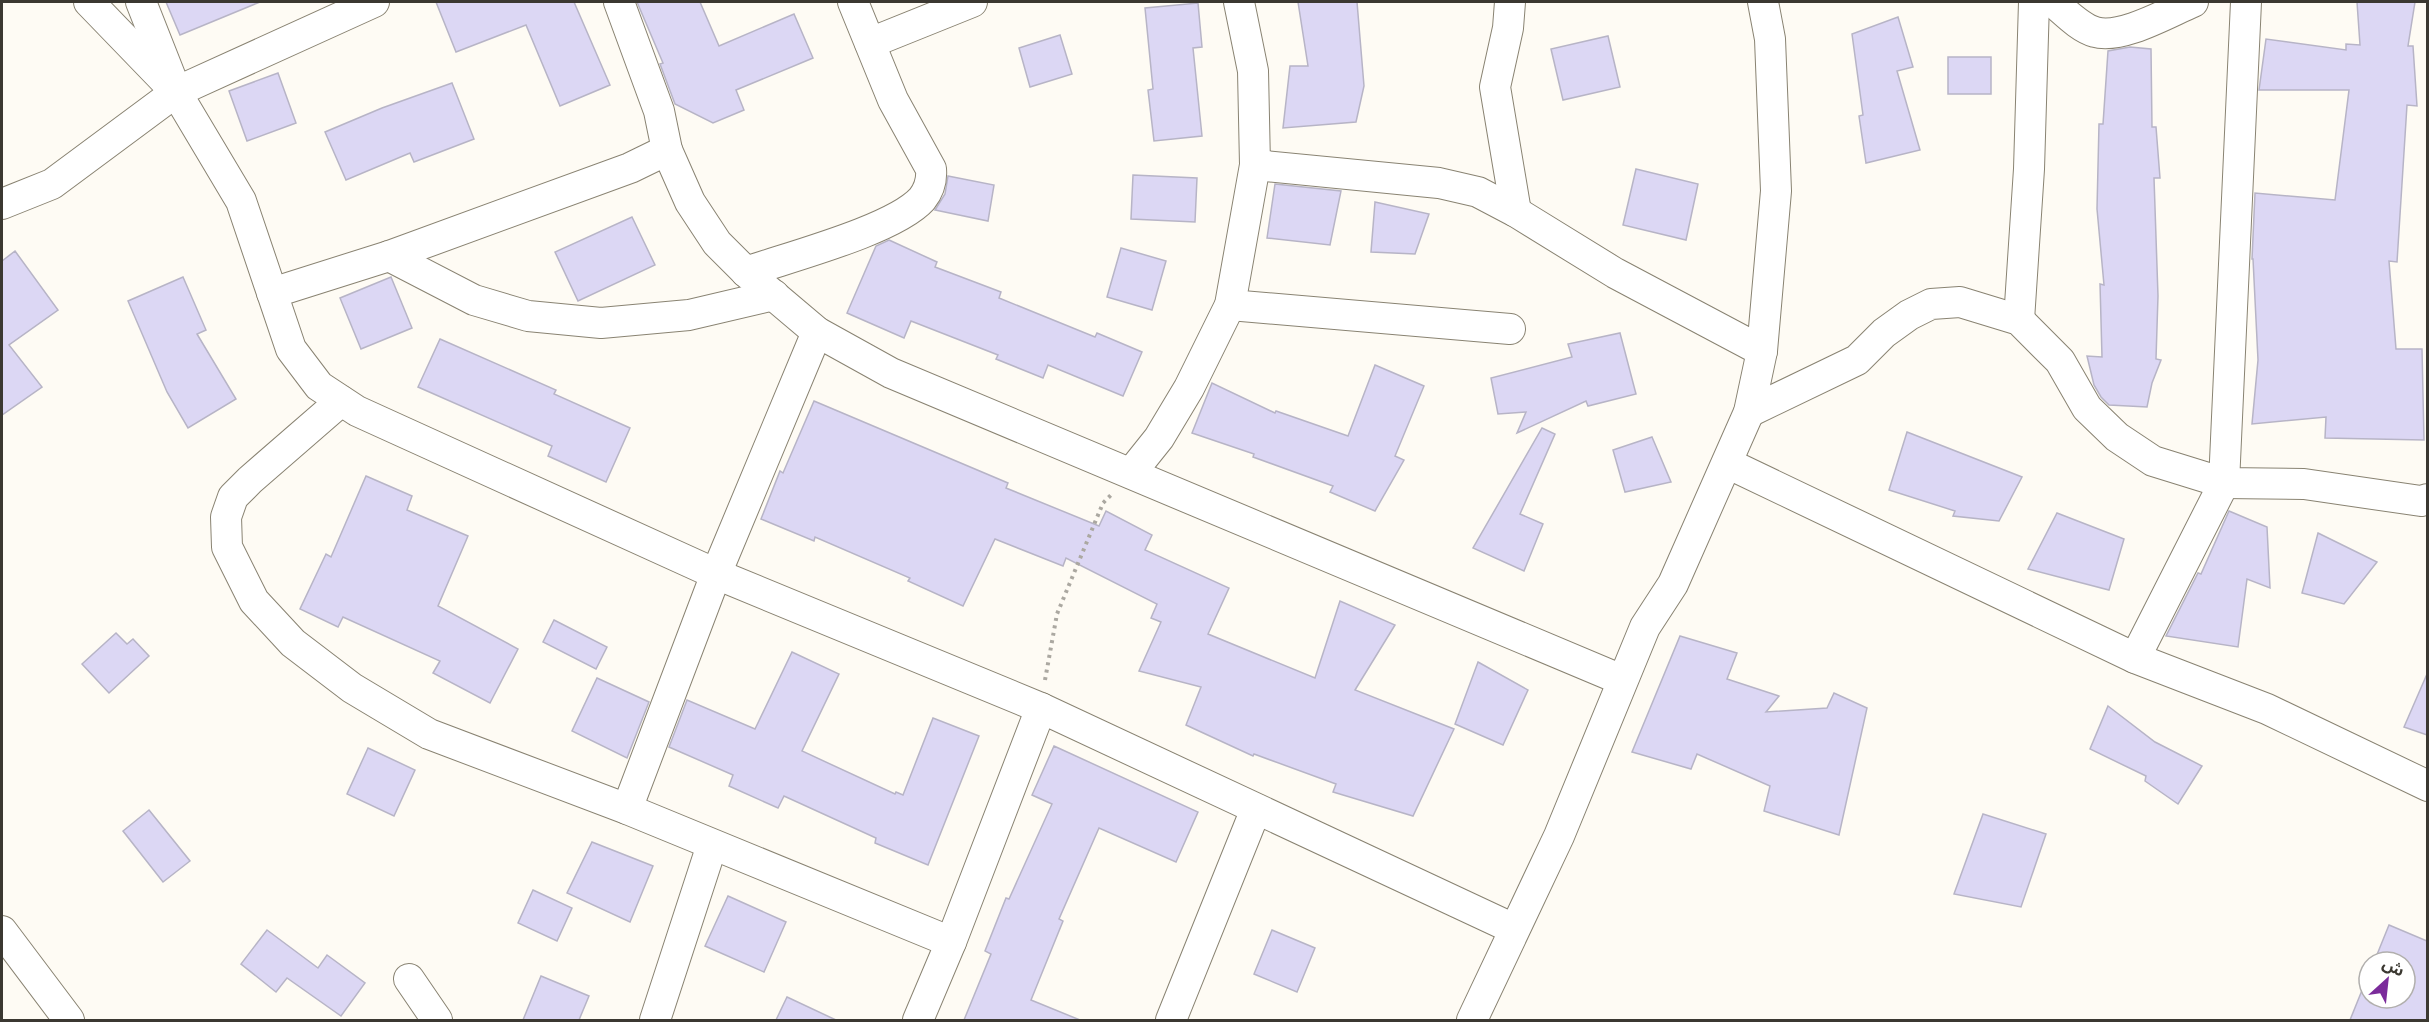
<svg xmlns="http://www.w3.org/2000/svg" width="2429" height="1022" font-family="'Crimson Pro','Noto Sans Arabic',serif">
	<style>
		.building { fill: #dcd7f4; stroke: #b7b4c6; stroke-width: 1.5 }
		.lines { fill: none; stroke-linecap: round; stroke-linejoin: round }
		.minor-casing { stroke: #898372; stroke-width: 32 }
		.path { stroke: #aba8a1; stroke-width: 4; stroke-dasharray: 3 4.5; stroke-linecap: butt }
		.minor { stroke: #fff; stroke-width: 30 }
	</style>
	<rect width="100%" height="100%" fill="#fefbf4"/>
	<!-- building -->
	<g class="building">
		<path d="M 166,2 L 260,2 L 180,35 Z"/>
		<path d="M 436,2 L 574,2 L 610,85 L 560,106 L 526,25 L 456,52 Z"/>
		<path d="M 637,2 L 700,2 L 719,46 L 794,14 L 813,58 L 736,90 L 744,110 L 713,123 L 675,104 L 660,64 L 663,63 Z"/>
		<path d="M 1298,2 L 1357,2 L 1364,86 L 1356,122 L 1283,128 L 1290,66 L 1308,66 Z"/>
		<path d="M 2357,2 L 2415,2 L 2408,46 L 2413,46 L 2417,106 L 2407,105 L 2397,262 L 2389,261 L 2396,349 L 2422,349 L 2424,440 L 2325,438 L 2326,417 L 2252,424 L 2258,360 L 2253,259 L 2252,259 L 2255,193 L 2335,200 L 2349,90 L 2259,90 L 2266,39 L 2346,50 L 2346,44 L 2360,45 Z"/>
		<path d="M 1198,3 L 1202,47 L 1193,48 L 1202,136 L 1154,141 L 1148,90 L 1153,89 L 1145,8 Z"/>
		<path d="M 1898,17 L 1913,67 L 1897,71 L 1920,150 L 1866,163 L 1859,116 L 1863,115 L 1852,34 Z"/>
		<path d="M 1060,35 L 1072,74 L 1030,87 L 1019,48 Z"/>
		<path d="M 1608,36 L 1620,87 L 1563,100 L 1551,49 Z"/>
		<path d="M 2130,47 L 2151,49 L 2152,127 L 2156,127 L 2160,178 L 2154,178 L 2158,296 L 2156,359 L 2161,360 L 2152,383 L 2147,407 L 2109,405 L 2101,397 L 2094,385 L 2087,356 L 2102,357 L 2100,284 L 2104,285 L 2097,209 L 2099,124 L 2103,124 L 2108,51 Z"/>
		<rect x="1948" y="57" width="43" height="37"/>
		<path d="M 278,73 L 296,123 L 247,141 L 229,91 Z"/>
		<path d="M 452,83 L 474,139 L 414,162 L 410,153 L 346,180 L 325,132 L 382,108 Z"/>
		<path d="M 1636,169 L 1698,184 L 1686,240 L 1623,225 Z"/>
		<path d="M 1133,175 L 1197,178 L 1195,222 L 1131,219 Z"/>
		<path d="M 948,176 L 994,185 L 988,221 L 935,210 L 945,194 Z"/>
		<path d="M 1275,184 L 1341,191 L 1330,245 L 1267,238 Z"/>
		<path d="M 1375,202 L 1429,214 L 1415,254 L 1371,252 Z"/>
		<path d="M 632,217 L 655,265 L 578,301 L 555,252 Z"/>
		<path d="M 889,240 L 937,262 L 935,267 L 1001,292 L 999,298 L 1095,337 L 1097,333 L 1142,352 L 1123,396 L 1048,365 L 1043,378 L 996,359 L 998,355 L 911,321 L 904,338 L 847,313 L 876,246 Z"/>
		<path d="M 1121,248 L 1166,261 L 1152,310 L 1107,297 Z"/>
		<path d="M 15,251 L 58,310 L 9,345 L 42,387 L 2,415 L 2,261 Z"/>
		<path d="M 183,277 L 206,330 L 197,334 L 236,399 L 188,428 L 167,392 L 128,301 Z"/>
		<path d="M 391,277 L 412,328 L 361,349 L 340,298 Z"/>
		<path d="M 1620,333 L 1636,394 L 1588,406 L 1586,401 L 1517,433 L 1526,412 L 1498,414 L 1491,378 L 1572,357 L 1568,344 Z"/>
		<path d="M 440,339 L 556,390 L 554,394 L 630,428 L 606,482 L 548,456 L 552,446 L 418,387 Z"/>
		<path d="M 1375,365 L 1424,386 L 1395,456 L 1404,460 L 1375,511 L 1330,492 L 1333,486 L 1253,457 L 1254,454 L 1192,433 L 1212,383 L 1275,413 L 1276,411 L 1348,436 Z"/>
		<path d="M 814,401 L 1008,483 L 1006,488 L 1099,526 L 1106,511 L 1152,535 L 1145,550 L 1229,588 L 1208,634 L 1315,678 L 1340,601 L 1395,625 L 1355,690 L 1454,729 L 1413,816 L 1333,792 L 1336,784 L 1254,754 L 1253,756 L 1186,725 L 1201,687 L 1139,671 L 1161,622 L 1151,618 L 1157,604 L 1066,558 L 1063,566 L 995,539 L 963,606 L 908,581 L 910,578 L 815,537 L 814,541 L 761,519 L 780,471 L 783,473 Z"/>
		<path d="M 1542,428 L 1555,434 L 1520,514 L 1543,524 L 1524,571 L 1473,548 Z"/>
		<path d="M 1907,432 L 2022,477 L 1999,521 L 1953,516 L 1955,511 L 1889,490 Z"/>
		<path d="M 1652,437 L 1671,482 L 1625,492 L 1613,450 Z"/>
		<path d="M 366,476 L 412,496 L 407,510 L 468,536 L 438,606 L 518,649 L 490,703 L 433,673 L 440,661 L 343,617 L 338,627 L 300,609 L 326,554 L 331,557 Z"/>
		<path d="M 2229,511 L 2267,527 L 2270,588 L 2247,579 L 2238,647 L 2166,636 L 2198,573 L 2201,574 Z"/>
		<path d="M 2057,513 L 2124,539 L 2109,590 L 2028,569 Z"/>
		<path d="M 2318,533 L 2377,562 L 2344,604 L 2302,593 Z"/>
		<path d="M 554,620 L 607,647 L 596,669 L 543,642 Z"/>
		<path d="M 116,633 L 127,644 L 133,639 L 149,656 L 109,693 L 82,664 Z"/>
		<path d="M 1680,636 L 1737,653 L 1727,679 L 1779,696 L 1766,712 L 1827,708 L 1834,693 L 1867,708 L 1839,835 L 1764,811 L 1770,786 L 1697,754 L 1691,769 L 1632,752 Z"/>
		<path d="M 792,652 L 839,674 L 802,751 L 895,794 L 896,792 L 903,795 L 933,718 L 979,736 L 928,865 L 875,843 L 876,838 L 784,796 L 778,808 L 729,786 L 733,775 L 669,747 L 687,700 L 755,729 Z"/>
		<path d="M 1478,662 L 1528,690 L 1503,745 L 1455,724 Z"/>
		<path d="M 2427,674 L 2427,735 L 2404,727 Z"/>
		<path d="M 597,678 L 649,702 L 627,758 L 572,731 Z"/>
		<path d="M 2108,706 L 2155,742 L 2202,766 L 2178,804 L 2145,781 L 2146,776 L 2090,749 Z"/>
		<path d="M 1054,746 L 1198,812 L 1176,862 L 1099,828 L 1059,919 L 1063,921 L 1031,1000 L 1080,1020 L 964,1020 L 991,954 L 985,951 L 1006,898 L 1009,899 L 1052,804 L 1032,795 Z"/>
		<path d="M 368,748 L 415,770 L 394,816 L 347,794 Z"/>
		<path d="M 149,810 L 190,861 L 163,882 L 123,831 Z"/>
		<path d="M 1983,814 L 2046,834 L 2021,907 L 1954,894 Z"/>
		<path d="M 592,842 L 653,866 L 630,922 L 567,893 Z"/>
		<path d="M 533,890 L 572,908 L 557,941 L 518,923 Z"/>
		<path d="M 728,896 L 786,922 L 764,972 L 705,946 Z"/>
		<path d="M 2389,925 L 2427,941 L 2427,1020 L 2350,1020 L 2369,973 L 2369,998 L 2405,998 L 2405,962 L 2374,962 Z"/>
		<path d="M 267,930 L 318,968 L 327,955 L 365,983 L 341,1016 L 287,978 L 276,992 L 241,964 Z"/>
		<path d="M 1272,930 L 1315,948 L 1297,992 L 1254,974 Z"/>
		<path d="M 541,976 L 589,996 L 579,1020 L 523,1020 Z"/>
		<path d="M 787,997 L 836,1020 L 776,1020 Z"/>
	</g>
	<g class="lines">
		<!-- minor casing -->
		<g class="minor-casing">
			<g id="minor">
				<path d="M 89,2 L 176,92 L 241,201 L 291,349 L 319,386 L 357,411 L 716,574 L 1041,708 L 1514,929"/>
				<path d="M 141,2 L 171,78"/>
				<path d="M 1510,2 L 1508,28 L 1495,87 L 1516,212"/>
				<path d="M 2053,2 C 2065,12 2080,28 2095,32 C 2121,40 2169,12 2193,2"/>
				<path d="M 870,43 L 972,2"/>
				<path d="M 667,150 L 690,202 L 717,243 L 746,272 L 817,332 L 891,373 L 1622,680"/>
				<path d="M 1255,165 L 1439,183 L 1478,192 L 1516,212 L 1615,273 L 1762,351"/>
				<path d="M 2,204 L 52,184 L 176,92 L 374,2"/>
				<path d="M 389,256 L 474,300 L 528,316 L 601,323 L 689,315 L 774,295"/>
				<path d="M 746,272 C 789,257 894,230 922,199 C 930,189 932,180 931,169 L 893,100 L 853,2"/>
				<path d="M 272,293 L 389,256 L 630,168 L 667,150 L 659,111 L 619,2"/>
				<path d="M 1230,305 L 1510,329"/>
				<path d="M 2019,320 L 2029,169 L 2034,2"/>
				<path d="M 341,401 L 250,480 L 233,497 L 226,517 L 227,547 L 254,601 L 293,643 L 352,688 L 429,734 L 627,809 L 951,942"/>
				<path d="M 1749,412 L 1857,360 L 1884,333 L 1909,315 L 1931,304 L 1960,302 L 2019,320 L 2060,361 L 2087,408 L 2117,437 L 2153,461 L 2224,483 L 2304,484 L 2421,501 L 2428,499"/>
				<path d="M 1727,463 L 2135,658 L 2267,709 L 2428,786"/>
				<path d="M 1131,473 L 1159,438 L 1189,388 L 1230,305 L 1255,165 L 1253,71 L 1239,2"/>
				<path d="M 2135,658 L 2224,483 L 2246,2"/>
				<path d="M 627,809 L 716,574 L 817,332"/>
				<path d="M 2,931 L 69,1020"/>
				<path d="M 409,979 L 437,1020"/>
				<path d="M 655,1020 L 712,845"/>
				<path d="M 918,1020 L 951,942 L 1041,708"/>
				<path d="M 1171,1020 L 1256,809"/>
				<path d="M 1472,1020 L 1559,836 L 1645,627 L 1673,584 L 1749,412 L 1762,351 L 1776,191 L 1770,39 L 1763,2"/>
			</g>
		</g>
		<!-- path -->
		<path class="path" d="M 1045,680 L 1057,614 L 1103,503 L 1112,494"/>
		<!-- minor -->
		<use href="#minor" class="minor"/>
	</g>
	<!-- border -->
	<rect width="2429" height="1022" fill="none" stroke="#3b3831" stroke-width="6"/>
	<!-- north arrow -->
	<g transform="translate(2387 980) rotate(27)"><circle r="28" fill="#ffffff" stroke="#b1afad" stroke-width="1.5"/>
	<path d="M0-4.5L10 22L0 15L-10 22Z" fill="#7b2b9b"/>
	<text y="-9" font-size="16" font-weight="bold" text-anchor="middle" fill="#3b3831">ش</text>
	</g>
</svg>
